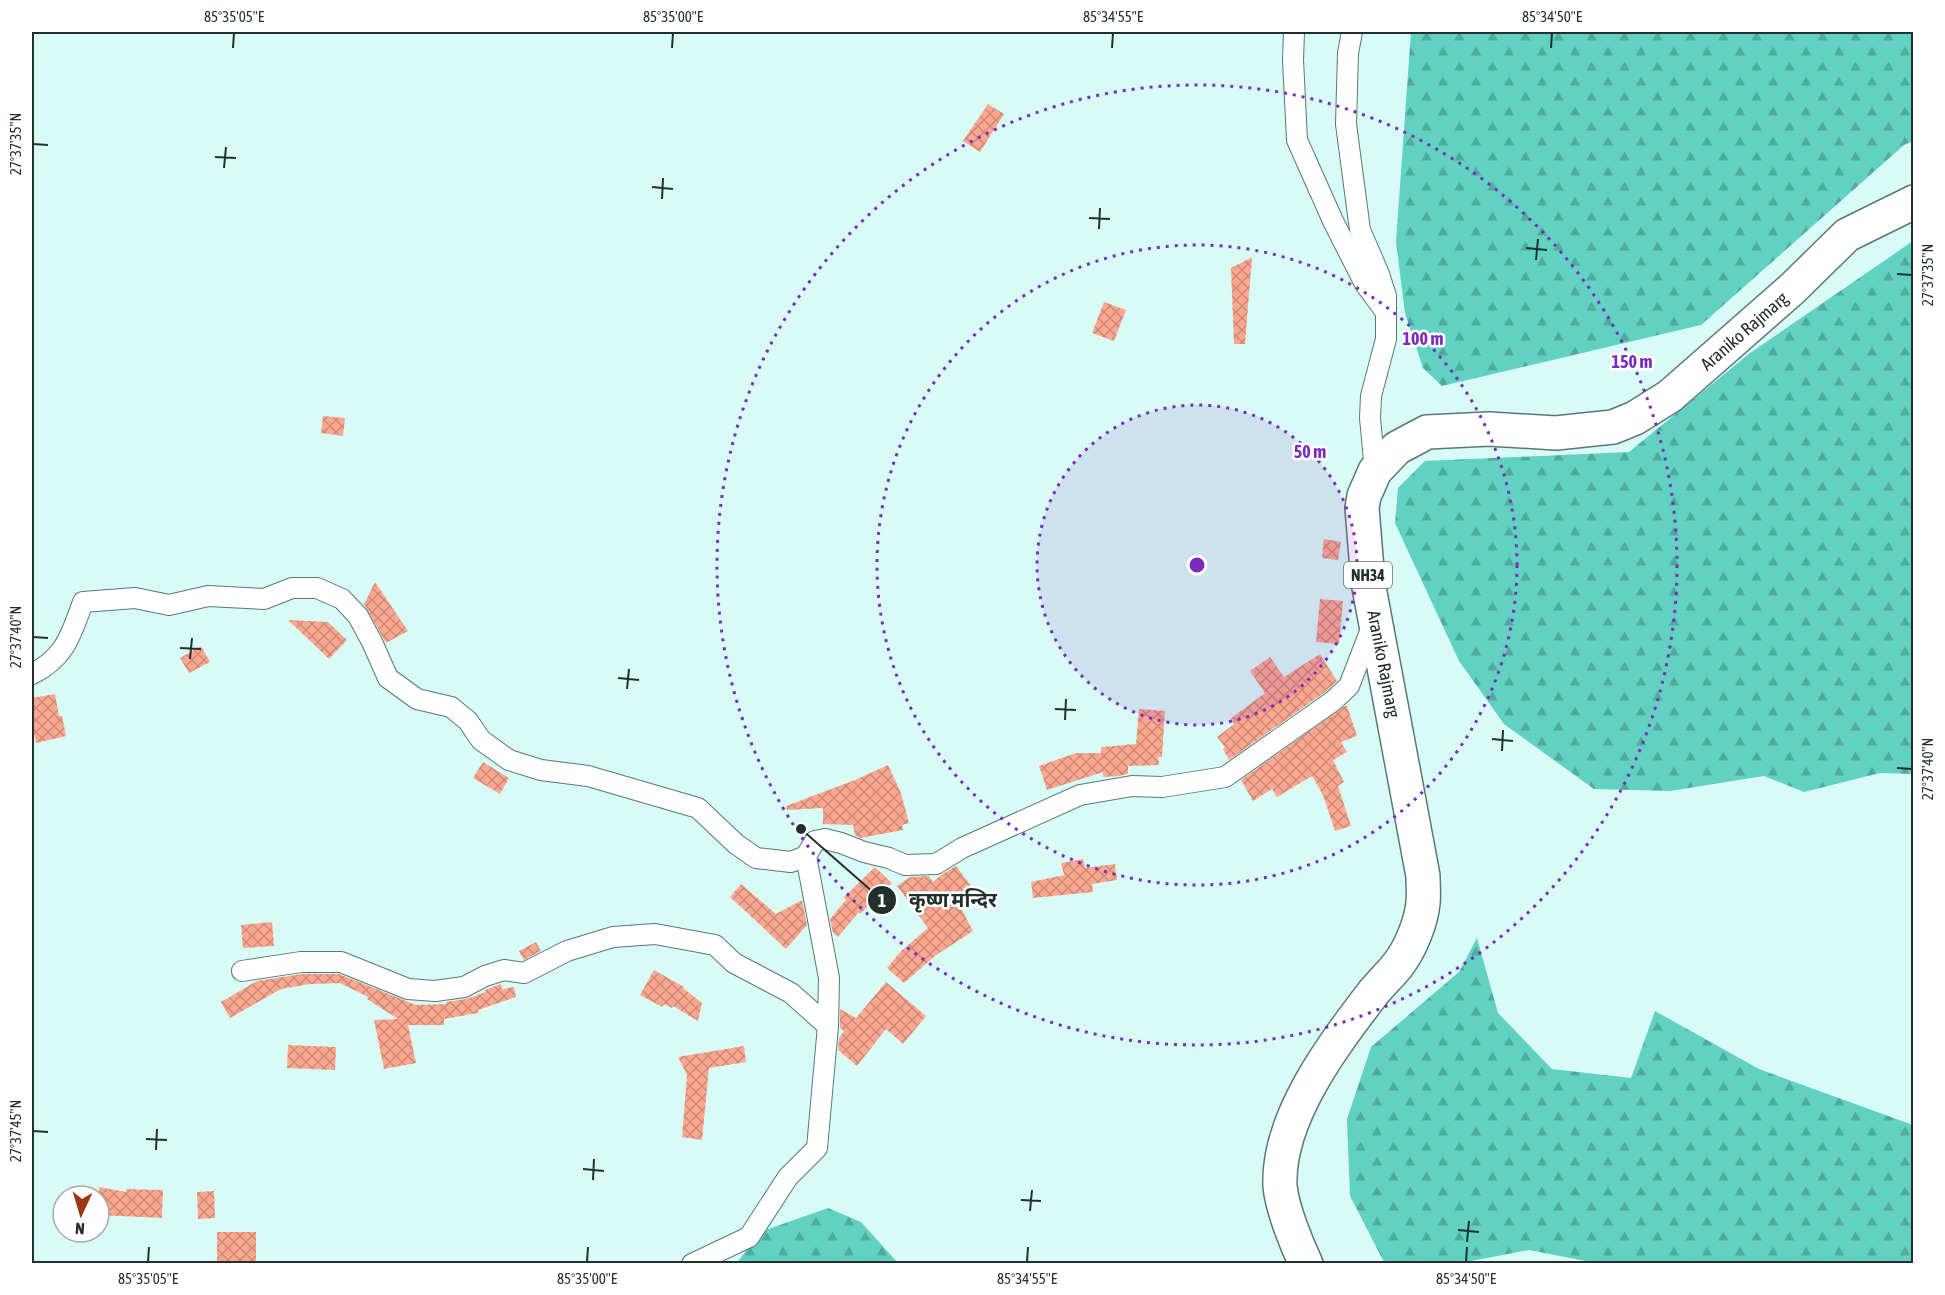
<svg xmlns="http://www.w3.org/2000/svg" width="1945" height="1295" font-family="'Asap Condensed','Noto Sans Devanagari',sans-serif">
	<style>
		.forest { fill: url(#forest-firs) }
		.building { fill: url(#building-cross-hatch) }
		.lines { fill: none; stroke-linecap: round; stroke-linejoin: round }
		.street-casing { stroke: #587973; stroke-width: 22 }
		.highway-casing { stroke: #587973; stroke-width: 36 }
		.street { stroke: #fff; stroke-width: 20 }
		.highway { stroke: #fff; stroke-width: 33 }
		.ticks { fill: none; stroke: #222f2d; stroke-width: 2 }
		.ring { fill: none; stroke: #7b2cbf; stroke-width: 3; stroke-dasharray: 3 6 }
		.labels { text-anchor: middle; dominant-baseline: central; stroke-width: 5; stroke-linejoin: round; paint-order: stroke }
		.shield { fill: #fff; stroke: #646d6c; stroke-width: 1.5 }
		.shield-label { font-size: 16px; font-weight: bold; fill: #222f2d }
		.street-label { font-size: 18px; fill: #222f2d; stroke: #fff }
		.centre { fill: #7b2cbf; stroke: #fff; stroke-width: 3 }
		.ring-label { font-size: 18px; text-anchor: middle; font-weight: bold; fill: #7b2cbf; stroke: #fff; stroke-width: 5; stroke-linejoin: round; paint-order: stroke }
		.leader { fill: none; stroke: #222f2d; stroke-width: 2 }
		.callout-dot { fill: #222f2d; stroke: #fff; stroke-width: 2 }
		.mark-label { font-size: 18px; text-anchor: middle; font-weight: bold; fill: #fff }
		.callout-label { font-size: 20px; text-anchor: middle; font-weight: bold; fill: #222f2d; stroke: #fff; stroke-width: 5; stroke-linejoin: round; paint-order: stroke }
		.neatline { fill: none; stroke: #222f2d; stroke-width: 2 }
		.ticks-label { font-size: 15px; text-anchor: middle; fill: #222f2d }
	</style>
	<defs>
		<pattern id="forest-firs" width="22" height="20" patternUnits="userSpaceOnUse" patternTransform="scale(1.5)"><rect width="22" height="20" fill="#61d2c1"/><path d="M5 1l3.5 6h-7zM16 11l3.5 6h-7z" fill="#50ab9d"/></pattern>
		<pattern id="building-cross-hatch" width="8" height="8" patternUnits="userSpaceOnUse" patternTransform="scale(1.5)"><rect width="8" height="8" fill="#fca890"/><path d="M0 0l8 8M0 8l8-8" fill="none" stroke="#cc8976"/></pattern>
	</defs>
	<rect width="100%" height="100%" fill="#d8fcf5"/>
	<!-- forest -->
	<g class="forest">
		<path d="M 1411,32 L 1913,32 L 1913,141 L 1904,145 L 1701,325 L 1442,386 L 1423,368 L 1405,313 L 1396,242 Z"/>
		<path d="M 1913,241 L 1913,774 L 1880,773 L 1804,792 L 1764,776 L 1670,791 L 1594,789 L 1504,724 L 1459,661 L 1395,523 L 1398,488 L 1425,461 L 1629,452 L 1750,353 Z"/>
		<path d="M 1477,938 L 1498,1013 L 1552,1069 L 1631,1078 L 1655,1011 L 1759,1069 L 1913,1125 L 1913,1263 L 1601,1264 L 1529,1250 L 1461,1263 L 1384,1262 L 1350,1196 L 1347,1119 L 1371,1047 L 1459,972 Z"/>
		<path d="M 828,1208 L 861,1222 L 898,1263 L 736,1264 L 760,1232 Z"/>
	</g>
	<!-- building -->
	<g class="building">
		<path d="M 988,104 L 1004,114 L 980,152 L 963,141 Z"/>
		<path d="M 1252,257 L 1245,344 L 1234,344 L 1231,268 Z"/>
		<path d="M 1104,302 L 1126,310 L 1114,341 L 1092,333 Z"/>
		<path d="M 323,416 L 345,418 L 343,436 L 321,433 Z"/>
		<path d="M 1324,539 L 1341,542 L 1338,560 L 1322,558 Z"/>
		<path d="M 375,582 L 408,631 L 386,643 L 364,604 Z"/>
		<path d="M 1320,599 L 1343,601 L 1339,644 L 1316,642 Z"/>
		<path d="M 288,620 L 328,622 L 347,640 L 329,659 Z"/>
		<path d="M 201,646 L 210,662 L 189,673 L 180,658 Z"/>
		<path d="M 1320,654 L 1337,681 L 1325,692 L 1229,760 L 1223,749 L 1225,747 L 1217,737 L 1234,724 L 1230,719 L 1265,693 L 1250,671 L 1270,657 L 1284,677 Z"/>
		<path d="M 55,694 L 59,716 L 62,716 L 66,736 L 36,743 L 32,724 L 32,698 Z"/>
		<path d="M 1345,706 L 1347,706 L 1357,736 L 1341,742 L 1347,752 L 1333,760 L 1344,782 L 1338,786 L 1351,826 L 1335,831 L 1323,795 L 1312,776 L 1277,797 L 1272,789 L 1253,801 L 1241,780 Z"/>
		<path d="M 1139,709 L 1165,711 L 1162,757 L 1158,757 L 1159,765 L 1128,766 L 1128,774 L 1118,776 L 1103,777 L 1103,772 L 1047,790 L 1039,766 L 1076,753 L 1101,753 L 1101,747 L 1136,744 Z"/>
		<path d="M 483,762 L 509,778 L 500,794 L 473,778 Z"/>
		<path d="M 888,765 L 901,793 L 909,823 L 902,825 L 903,830 L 860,838 L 855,835 L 853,825 L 823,824 L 823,808 L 787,810 L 786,806 L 855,780 Z"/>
		<path d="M 1083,859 L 1085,868 L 1115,864 L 1117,880 L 1092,884 L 1093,892 L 1033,898 L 1031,882 L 1064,875 L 1061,863 Z"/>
		<path d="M 956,866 L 971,886 L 956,899 L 973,931 L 935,956 L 904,983 L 887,968 L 901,951 L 928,928 L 897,886 L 910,877 L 929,876 L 933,882 L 941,875 Z"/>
		<path d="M 875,867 L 892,883 L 860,914 L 859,912 L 838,937 L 833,933 L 830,919 L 846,900 L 844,897 Z"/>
		<path d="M 741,884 L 776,914 L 802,900 L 807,925 L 786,949 L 730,897 Z"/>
		<path d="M 272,922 L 274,946 L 243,948 L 241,925 Z"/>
		<path d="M 536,942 L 541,951 L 524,960 L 519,951 Z"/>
		<path d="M 654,970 L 684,987 L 683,988 L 702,1003 L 698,1021 L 673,1006 L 672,1008 L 664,1004 L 662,1007 L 640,995 Z"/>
		<path d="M 302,974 L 339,974 L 416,1005 L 446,1004 L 446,1002 L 466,999 L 486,992 L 485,990 L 501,984 L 502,989 L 514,987 L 516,997 L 478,1010 L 478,1013 L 444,1019 L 444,1025 L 408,1025 L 416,1063 L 384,1069 L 374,1020 L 398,1019 L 367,999 L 368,997 L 340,983 L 310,984 L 281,989 L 230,1018 L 221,1002 L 257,981 Z"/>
		<path d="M 886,982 L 926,1016 L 903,1044 L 886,1029 L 857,1066 L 838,1050 L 839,1038 L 844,1031 L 840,1028 L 840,1009 L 856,1018 Z"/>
		<path d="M 288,1045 L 336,1047 L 335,1070 L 287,1068 Z"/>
		<path d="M 744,1046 L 746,1062 L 709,1068 L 702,1140 L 682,1137 L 687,1075 L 678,1057 Z"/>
		<path d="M 99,1187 L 126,1192 L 126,1189 L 163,1190 L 162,1218 L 99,1215 Z"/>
		<path d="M 214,1191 L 215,1218 L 198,1219 L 197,1192 Z"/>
		<rect x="217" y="1232" width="39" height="30"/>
	</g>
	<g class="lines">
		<!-- street casing -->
		<g class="street-casing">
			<g id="street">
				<path d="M 1294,32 L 1293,60 L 1297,140 L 1333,221 L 1365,284 L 1385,311"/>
				<path d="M 1352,32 L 1348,53 L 1346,124 L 1360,230 L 1379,274 L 1386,296 L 1386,339 L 1371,396 L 1370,418 L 1375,471"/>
				<path d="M 32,674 C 65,658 71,635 83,602 L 135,598 L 169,605 L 208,596 L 264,599 L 292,588 L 317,588 L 342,599 L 358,616 L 372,642 L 388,678 L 417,699 L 451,707 L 468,721 L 481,740 L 509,760 L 541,770 L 588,776 L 698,808 L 736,844 L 756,858 L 791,862 L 806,856"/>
				<path d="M 242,971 L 301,962 L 341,962 L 408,989 L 435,991 L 464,987 L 485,976 L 504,970 L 524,973 L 567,951 L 613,937 L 655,934 L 715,945 L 734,963 L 791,993 L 828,1026"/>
				<path d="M 692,1264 L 749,1237 L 788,1177 L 817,1148 L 828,1026 L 829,978 L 806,856 L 815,841 L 825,839 L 841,843 L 864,852 L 889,858 L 905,865 L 936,864 L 962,848 L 1080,795 L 1132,786 L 1162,787 L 1225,777 L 1333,701 L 1349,686 L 1373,624"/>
			</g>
		</g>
		<!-- highway casing -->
		<g class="highway-casing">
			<path id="highway" d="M 1306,1264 C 1296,1243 1282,1208 1280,1186 C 1277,1118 1334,1044 1373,993 C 1381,983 1390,975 1397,966 C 1410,950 1421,923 1423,903 C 1424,894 1423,885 1423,876 L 1368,582 L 1362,508 L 1364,496 L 1375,471 L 1397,448 L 1427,432 L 1489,429 L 1556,433 L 1613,427 L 1635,418 L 1670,396 L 1792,289 L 1847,235 L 1914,202"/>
		</g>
		<!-- street -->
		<use href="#street" class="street"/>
		<!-- highway -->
		<use href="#highway" class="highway"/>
	</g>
	<!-- ticks -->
	<path class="ticks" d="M 233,48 L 234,33M 672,48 L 673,33M 1112,48 L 1113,33M 1551,48 L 1552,33M 33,144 L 48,145M 215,157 L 236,158M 224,168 L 226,147M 652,187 L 673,189M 662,199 L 663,178M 1089,218 L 1110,219M 1099,229 L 1100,208M 1526,248 L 1547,250M 1536,260 L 1538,239M 1897,274 L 1912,275M 33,637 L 48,638M 180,648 L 201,649M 190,659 L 192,638M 618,678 L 639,680M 627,689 L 629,669M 1055,709 L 1076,710M 1065,720 L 1066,699M 1492,739 L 1513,741M 1502,751 L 1503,730M 1897,768 L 1912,769M 33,1131 L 48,1132M 146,1139 L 167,1140M 156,1150 L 157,1129M 583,1169 L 604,1171M 593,1180 L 594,1159M 1021,1200 L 1041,1201M 1030,1211 L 1032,1190M 1458,1230 L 1479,1232M 1467,1242 L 1469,1221M 148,1262 L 149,1247M 587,1262 L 588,1247M 1027,1262 L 1028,1247M 1466,1262 L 1467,1247"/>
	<!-- distance rings -->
	<circle cx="1197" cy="565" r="160" fill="#7b2cbf" fill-opacity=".12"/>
	<g class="ring">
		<circle cx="1197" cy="565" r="160"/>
		<circle cx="1197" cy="565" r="320"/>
		<circle cx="1197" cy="565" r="480"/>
	</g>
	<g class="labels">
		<!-- shield labels -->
		<rect class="shield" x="1344" y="562" width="48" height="26" rx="4.5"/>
		<g class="shield-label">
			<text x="1368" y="575">NH34</text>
		</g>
		<!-- street labels -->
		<g class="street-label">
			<text transform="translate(1744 331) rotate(-41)">Araniko Rajmarg</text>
			<text transform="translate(1384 664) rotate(79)">Araniko Rajmarg</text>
		</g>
	</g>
	<circle cx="1197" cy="565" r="9" class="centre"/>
	<g class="ring-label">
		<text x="1423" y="345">100 m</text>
		<text x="1632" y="368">150 m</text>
		<text x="1310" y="458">50 m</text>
	</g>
	<!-- callouts -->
	<path class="leader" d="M801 829L882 900"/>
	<g class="callout-dot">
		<circle cx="801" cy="829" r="6"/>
		<circle cx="882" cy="900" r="15"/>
	</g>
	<g class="mark-label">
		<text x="882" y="907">1</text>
	</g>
	<g class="callout-label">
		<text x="953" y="907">कृष्ण मन्दिर</text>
	</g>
	<!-- border -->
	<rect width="1945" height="1295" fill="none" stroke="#ffffff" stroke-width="66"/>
	<!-- north arrow -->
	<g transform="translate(81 1214) rotate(184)"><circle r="28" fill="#ffffff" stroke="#a7acab" stroke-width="1.5"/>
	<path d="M0-4.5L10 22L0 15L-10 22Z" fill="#9c3516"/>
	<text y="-9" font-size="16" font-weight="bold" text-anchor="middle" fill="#222f2d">N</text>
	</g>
	<rect x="33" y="33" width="1879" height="1229" class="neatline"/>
	<g class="ticks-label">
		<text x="234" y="22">85°35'05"E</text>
		<text x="673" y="22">85°35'00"E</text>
		<text x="1113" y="22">85°34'55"E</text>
		<text x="1552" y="22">85°34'50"E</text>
		<text transform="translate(16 144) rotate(-90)" y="5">27°37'35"N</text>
		<text transform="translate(1928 275) rotate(-90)" y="5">27°37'35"N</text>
		<text transform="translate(16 637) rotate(-90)" y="5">27°37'40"N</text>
		<text transform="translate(1928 769) rotate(-90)" y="5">27°37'40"N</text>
		<text transform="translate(16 1131) rotate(-90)" y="5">27°37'45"N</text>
		<text x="148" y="1284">85°35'05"E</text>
		<text x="587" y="1284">85°35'00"E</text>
		<text x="1027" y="1284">85°34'55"E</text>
		<text x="1466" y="1284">85°34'50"E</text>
	</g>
</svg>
